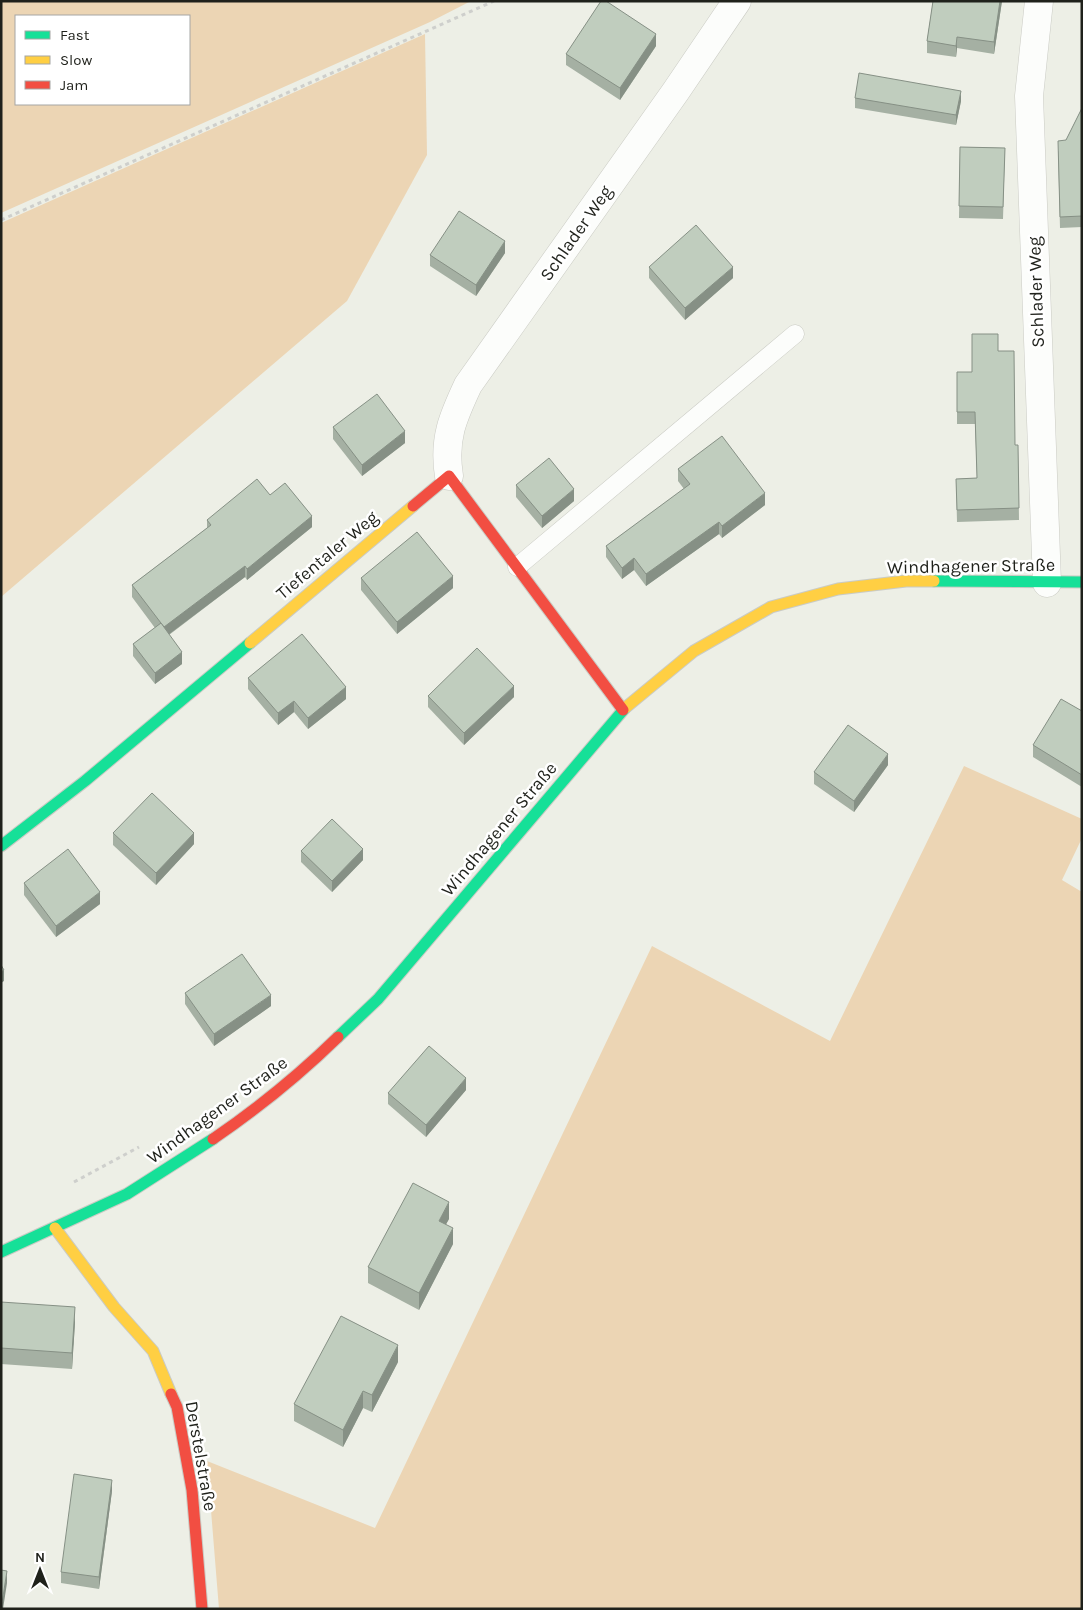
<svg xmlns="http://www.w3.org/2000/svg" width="1083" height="1610" font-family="Karla,sans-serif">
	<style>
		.green { fill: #ecd5b4; fill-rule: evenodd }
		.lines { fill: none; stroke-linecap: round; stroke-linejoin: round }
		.lane-casing { stroke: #cacbc4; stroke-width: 19 }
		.street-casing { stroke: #cacbc4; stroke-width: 29 }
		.fast-casing { stroke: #cacbc4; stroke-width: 13 }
		.slow-casing { stroke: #cacbc4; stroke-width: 13 }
		.jam-casing { stroke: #cacbc4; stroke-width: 13 }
		.path { stroke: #cecfcc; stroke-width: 3; stroke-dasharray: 4 4; stroke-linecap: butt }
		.lane { stroke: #fcfdfb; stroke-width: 18 }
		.street { stroke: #fcfdfb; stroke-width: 28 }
		.fast { stroke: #16e098; stroke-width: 11 }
		.slow { stroke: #ffcf43; stroke-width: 11 }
		.jam { stroke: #f24e42; stroke-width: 11 }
		.wall { fill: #a5b0a3 }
		.shaded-wall { fill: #869085 }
		.building { fill: #c0cdbe; stroke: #869085 }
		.labels { text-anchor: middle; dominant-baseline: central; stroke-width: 5; stroke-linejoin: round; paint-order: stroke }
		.street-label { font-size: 18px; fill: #1f211b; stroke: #fff }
	</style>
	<rect width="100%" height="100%" fill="#edefe6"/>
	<!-- green -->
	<g class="green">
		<path d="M 1,1 L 471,1 L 430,22 L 1,213 ZM 16,16 L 189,16 L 189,104 L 16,104 Z"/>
		<path d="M 425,34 L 427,155 L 347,301 L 1,597 L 1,223 Z"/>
		<path d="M 964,766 L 1082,819 L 1082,838 L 1062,880 L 1082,892 L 1082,1609 L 219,1609 L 207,1461 L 375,1528 L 652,946 L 830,1041 Z"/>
	</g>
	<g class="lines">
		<!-- lane casing -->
		<g class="lane-casing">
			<path id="lane" d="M 517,567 L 795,334"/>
		</g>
		<!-- street casing -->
		<g class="street-casing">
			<g id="street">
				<path d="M 1039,1 L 1029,96 L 1047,583"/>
				<path d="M 449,476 C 443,439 453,417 468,385 L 676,91 L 737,1"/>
			</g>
		</g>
		<!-- fast casing -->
		<g class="fast-casing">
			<g id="fast">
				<path d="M 934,581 L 1082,582"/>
				<path d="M 1,846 L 85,781 L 250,643"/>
				<path d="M 338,1037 L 378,999 L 625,708"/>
				<path d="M 1,1252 L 127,1194 L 213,1139"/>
			</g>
		</g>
		<!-- slow casing -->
		<g class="slow-casing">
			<g id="slow">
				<path d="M 250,643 L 413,506"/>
				<path d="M 625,708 L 694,651 L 771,607 L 838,589 L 906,581 L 934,581"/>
				<path d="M 55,1228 L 114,1307 L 153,1351 L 171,1394"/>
			</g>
		</g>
		<!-- jam casing -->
		<g class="jam-casing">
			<g id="jam">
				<path d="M 413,506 L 449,476 L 623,710"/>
				<path d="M 213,1139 C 257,1109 299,1075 338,1037"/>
				<path d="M 171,1394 L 177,1407 L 192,1490 L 202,1609"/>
			</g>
		</g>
		<!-- path -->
		<g class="path">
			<path d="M 1,220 L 494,1"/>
			<path d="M 74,1182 L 139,1147"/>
		</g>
		<!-- lane -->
		<use href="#lane" class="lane"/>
		<!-- street -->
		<use href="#street" class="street"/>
		<!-- fast -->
		<use href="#fast" class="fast"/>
		<!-- slow -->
		<use href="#slow" class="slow"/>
		<!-- jam -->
		<use href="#jam" class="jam"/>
	</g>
	<!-- wall -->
	<g class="wall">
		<path d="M 933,1 L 1002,1 L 994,54 L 957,48 L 956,57 L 927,53 L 927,41 Z"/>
		<path d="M 656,46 L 620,100 L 566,65 L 566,54 Z"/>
		<path d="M 855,98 L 961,101 L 956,125 L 855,108 Z"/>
		<path d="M 1082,108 L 1082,227 L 1060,228 L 1058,152 L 1066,140 Z"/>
		<path d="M 960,147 L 1005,148 L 1003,219 L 959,218 Z"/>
		<path d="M 505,253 L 476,296 L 430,266 L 430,255 Z"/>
		<path d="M 649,267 L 733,278 L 685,320 L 649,278 Z"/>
		<path d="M 998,351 L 1015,445 L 1018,445 L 1019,520 L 957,522 L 956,479 L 977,478 L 975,424 L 957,424 L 957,372 L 972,372 Z"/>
		<path d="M 333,427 L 405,443 L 362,476 L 333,439 Z"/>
		<path d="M 678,469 L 765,505 L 722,538 L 719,534 L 646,586 L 634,570 L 622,579 L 606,557 L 606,546 L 684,489 L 678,481 Z"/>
		<path d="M 516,485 L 574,501 L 542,528 L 516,497 Z"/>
		<path d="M 270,495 L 312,527 L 247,580 L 245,577 L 169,635 L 182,664 L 155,684 L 133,656 L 133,644 L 155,628 L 132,597 L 132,585 L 207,528 L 207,520 Z"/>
		<path d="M 361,578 L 453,588 L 397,634 L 361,590 Z"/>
		<path d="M 248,678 L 346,699 L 308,729 L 294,712 L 278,725 L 248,689 Z"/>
		<path d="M 428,696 L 514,697 L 464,745 L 428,707 Z"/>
		<path d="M 1082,711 L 1082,787 L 1033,757 L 1033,745 Z"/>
		<path d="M 888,765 L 854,812 L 814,784 L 814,772 Z"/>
		<path d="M 113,833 L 194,844 L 156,885 L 113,845 Z"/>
		<path d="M 301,851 L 363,860 L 332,892 L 301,862 Z"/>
		<path d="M 24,883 L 100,904 L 56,937 L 24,895 Z"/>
		<path d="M 185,993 L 271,1006 L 214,1046 L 185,1004 Z"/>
		<path d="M 466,1090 L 426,1137 L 388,1104 L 388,1093 Z"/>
		<path d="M 449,1219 L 446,1224 L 453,1244 L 419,1310 L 368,1283 L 368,1267 Z"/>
		<path d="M 1,1302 L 75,1322 L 72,1369 L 1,1364 Z"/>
		<path d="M 398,1362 L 372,1412 L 363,1408 L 343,1447 L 294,1421 L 294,1404 Z"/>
		<path d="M 112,1491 L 99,1589 L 61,1583 L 61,1572 Z"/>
	</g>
	<!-- shaded-wall -->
	<g class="shaded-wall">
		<path d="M 1000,1 L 1002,1 L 994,54 L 994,42 Z"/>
		<path d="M 656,34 L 656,46 L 620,100 L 620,88 Z"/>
		<path d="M 957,37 L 957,48 L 956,57 L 956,46 Z"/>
		<path d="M 961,91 L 961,101 L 956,125 L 956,115 Z"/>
		<path d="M 505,241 L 505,253 L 476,296 L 476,285 Z"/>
		<path d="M 733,267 L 733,278 L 685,320 L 685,308 Z"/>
		<path d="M 405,431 L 405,443 L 362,476 L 362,465 Z"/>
		<path d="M 574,489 L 574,501 L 542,528 L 542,516 Z"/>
		<path d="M 765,493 L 765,505 L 722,538 L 722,526 Z"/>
		<path d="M 312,516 L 312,527 L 247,580 L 247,569 Z"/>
		<path d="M 719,522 L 719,534 L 646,586 L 646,574 Z"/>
		<path d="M 634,558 L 634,570 L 622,579 L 622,568 Z"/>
		<path d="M 245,566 L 245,577 L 164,638 L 164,627 Z"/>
		<path d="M 453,576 L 453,588 L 397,634 L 397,622 Z"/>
		<path d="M 182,652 L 182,664 L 155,684 L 155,673 Z"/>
		<path d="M 514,686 L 514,697 L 464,745 L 464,733 Z"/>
		<path d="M 346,687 L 346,699 L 308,729 L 308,718 Z"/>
		<path d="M 294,701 L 294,712 L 278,725 L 278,713 Z"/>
		<path d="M 888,754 L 888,765 L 854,812 L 854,801 Z"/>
		<path d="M 194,833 L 194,844 L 156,885 L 156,873 Z"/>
		<path d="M 363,849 L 363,860 L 332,892 L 332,881 Z"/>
		<path d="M 100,892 L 100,904 L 56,937 L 56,926 Z"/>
		<path d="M 4,970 L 4,981 L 1,983 L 1,972 Z"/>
		<path d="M 271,995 L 271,1006 L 214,1046 L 214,1034 Z"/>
		<path d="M 466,1078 L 466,1090 L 426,1137 L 426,1125 Z"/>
		<path d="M 449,1202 L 449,1219 L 439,1237 L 439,1221 Z"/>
		<path d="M 453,1228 L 453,1244 L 419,1310 L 419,1293 Z"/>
		<path d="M 75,1307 L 75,1322 L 72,1369 L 72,1353 Z"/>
		<path d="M 398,1345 L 398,1362 L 372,1412 L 372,1395 Z"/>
		<path d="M 363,1391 L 363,1408 L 343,1447 L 343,1430 Z"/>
		<path d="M 112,1480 L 112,1491 L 99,1589 L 99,1577 Z"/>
		<path d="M 7,1571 L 7,1583 L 3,1609 L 1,1609 Z"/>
	</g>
	<!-- building -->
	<g class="building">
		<path d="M 601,1 L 606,1 L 656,34 L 620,88 L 566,54 Z"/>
		<path d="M 933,1 L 1000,1 L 994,42 L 957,37 L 956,46 L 927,41 Z"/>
		<path d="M 859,73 L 961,91 L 956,115 L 855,98 Z"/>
		<path d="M 1082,108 L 1082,216 L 1060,217 L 1058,141 L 1066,140 Z"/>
		<path d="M 960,147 L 1005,148 L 1003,207 L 959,206 Z"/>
		<path d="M 459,211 L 505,241 L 476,285 L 430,255 Z"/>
		<path d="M 696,225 L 733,267 L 685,308 L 649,267 Z"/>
		<path d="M 972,334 L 998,334 L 998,351 L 1014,351 L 1015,445 L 1018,445 L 1019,508 L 957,510 L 956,479 L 977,478 L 975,412 L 957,412 L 957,372 L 972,372 Z"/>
		<path d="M 377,394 L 405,431 L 362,465 L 333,427 Z"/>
		<path d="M 722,436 L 765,493 L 722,526 L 719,522 L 646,574 L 634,558 L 622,568 L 606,546 L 690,484 L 678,469 Z"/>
		<path d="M 549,458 L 574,489 L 542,516 L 516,485 Z"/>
		<path d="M 257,479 L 270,495 L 285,483 L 312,516 L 247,569 L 245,566 L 164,627 L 132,585 L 211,525 L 207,520 Z"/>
		<path d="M 417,532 L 453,576 L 397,622 L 361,578 Z"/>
		<path d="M 161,623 L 182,652 L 155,673 L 133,644 Z"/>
		<path d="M 302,634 L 346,687 L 308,718 L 294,701 L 278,713 L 248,678 Z"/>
		<path d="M 477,648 L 514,686 L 464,733 L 428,696 Z"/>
		<path d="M 1061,699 L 1082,711 L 1082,775 L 1033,745 Z"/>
		<path d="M 848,725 L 888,754 L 854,801 L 814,772 Z"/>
		<path d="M 152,793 L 194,833 L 156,873 L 113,833 Z"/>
		<path d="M 332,819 L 363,849 L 332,881 L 301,851 Z"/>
		<path d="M 68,849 L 100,892 L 56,926 L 24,883 Z"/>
		<path d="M 242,954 L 271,995 L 214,1034 L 185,993 Z"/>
		<path d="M 1,965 L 4,970 L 1,972 Z"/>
		<path d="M 429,1046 L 466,1078 L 426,1125 L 388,1093 Z"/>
		<path d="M 413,1183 L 449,1202 L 439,1221 L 453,1228 L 419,1293 L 368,1267 Z"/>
		<path d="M 1,1302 L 75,1307 L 72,1353 L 1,1348 Z"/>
		<path d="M 341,1316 L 398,1345 L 372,1395 L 363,1391 L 343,1430 L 294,1404 Z"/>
		<path d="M 74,1474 L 112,1480 L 99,1577 L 61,1572 Z"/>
		<path d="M 1,1570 L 7,1571 L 1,1609 Z"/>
	</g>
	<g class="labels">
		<!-- street labels -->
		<g class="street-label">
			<text transform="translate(576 233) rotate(-55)">Schlader Weg</text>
			<text transform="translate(1036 292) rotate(-92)">Schlader Weg</text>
			<text transform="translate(327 555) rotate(-40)">Tiefentaler Weg</text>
			<text transform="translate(971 566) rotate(-1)">Windhagener Straße</text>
			<text transform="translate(499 829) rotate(-50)">Windhagener Straße</text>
			<text transform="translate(217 1110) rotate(-36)">Windhagener Straße</text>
			<text transform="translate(201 1456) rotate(80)">Derstelstraße</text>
		</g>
	</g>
	<!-- border -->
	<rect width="1083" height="1610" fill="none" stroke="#1f211b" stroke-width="5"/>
	<!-- legend -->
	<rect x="15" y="15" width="175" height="90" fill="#ffffff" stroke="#a5a6a4"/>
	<rect x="25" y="31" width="25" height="8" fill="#16e098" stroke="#a5a6a4"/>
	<text x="60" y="40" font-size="15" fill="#1f211b">Fast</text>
	<rect x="25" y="56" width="25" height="8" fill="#ffcf43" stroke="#a5a6a4"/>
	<text x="60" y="65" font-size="15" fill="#1f211b">Slow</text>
	<rect x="25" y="81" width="25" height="8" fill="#f24e42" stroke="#a5a6a4"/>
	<text x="60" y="90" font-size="15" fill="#1f211b">Jam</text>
	<!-- north arrow -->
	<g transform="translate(40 1570)" stroke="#ffffff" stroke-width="4" paint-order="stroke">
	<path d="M0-4L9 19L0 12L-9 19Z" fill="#1f211b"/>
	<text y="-8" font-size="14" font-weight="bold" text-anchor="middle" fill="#1f211b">N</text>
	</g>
</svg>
